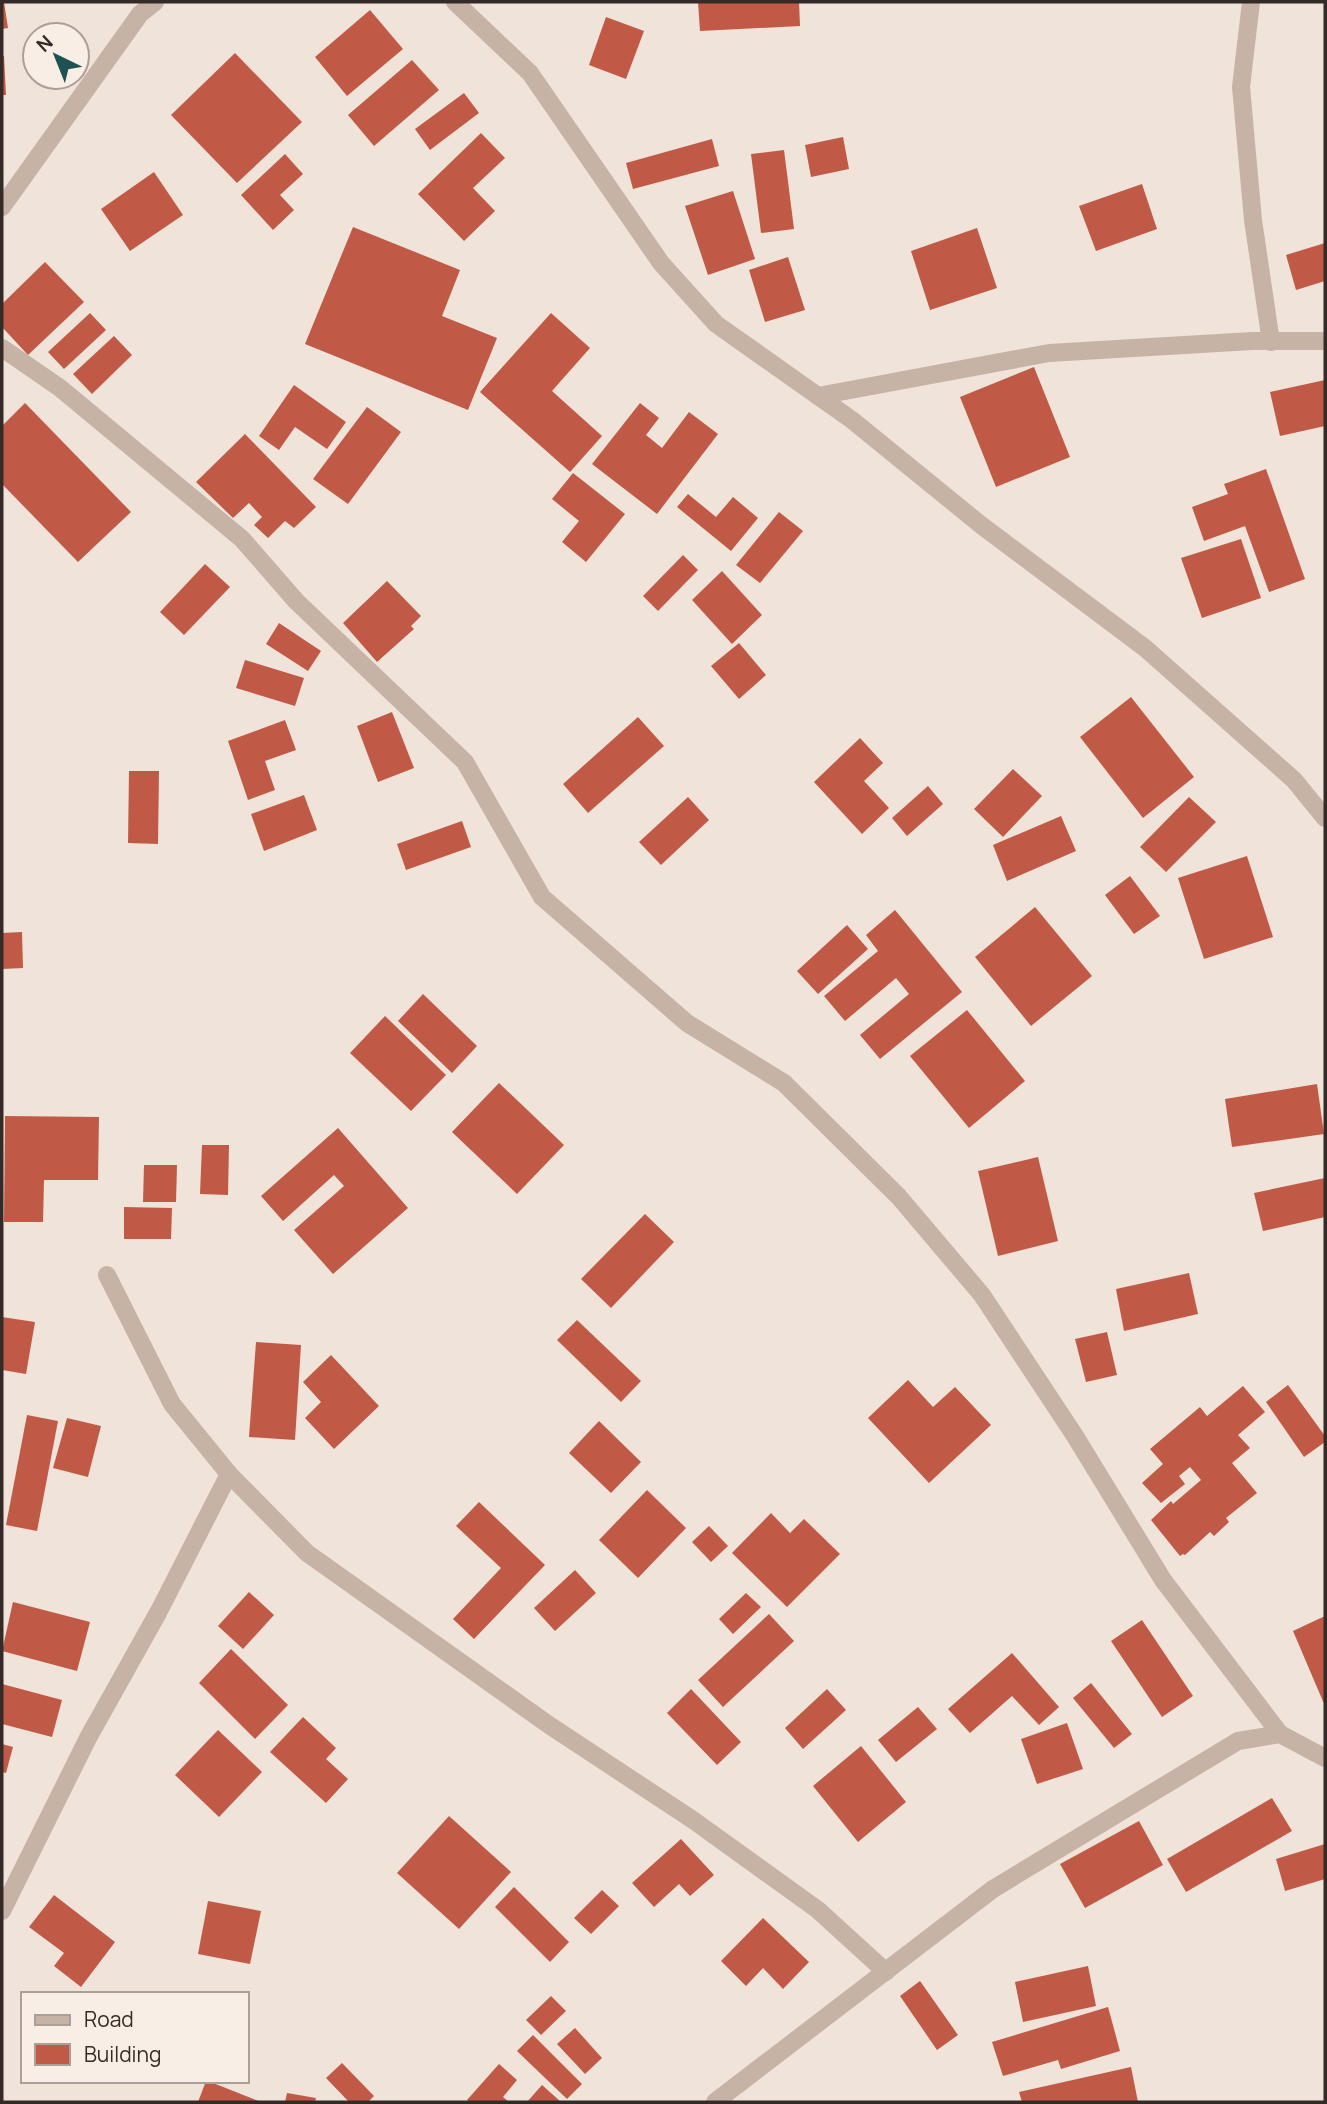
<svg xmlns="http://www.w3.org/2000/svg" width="1327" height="2104" font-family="Manrope,sans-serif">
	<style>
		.building { fill: #c05a47 }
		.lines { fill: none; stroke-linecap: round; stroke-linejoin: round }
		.minor { stroke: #c7b2a6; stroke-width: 18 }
	</style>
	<rect width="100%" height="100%" fill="#f0e3d9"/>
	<!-- building -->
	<g class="building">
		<path d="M 2,2 L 4,2 L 8,28 L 2,29 Z"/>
		<path d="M 698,2 L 799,2 L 800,26 L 700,31 Z"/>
		<path d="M 370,10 L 403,49 L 347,96 L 315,57 Z"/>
		<path d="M 606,17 L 644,31 L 626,79 L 589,65 Z"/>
		<path d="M 235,53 L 302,122 L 237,183 L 171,115 Z"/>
		<path d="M 2,56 L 4,56 L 6,95 L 2,95 Z"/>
		<path d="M 412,60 L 439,90 L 374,146 L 348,115 Z"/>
		<path d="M 464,93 L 479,113 L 430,150 L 415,129 Z"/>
		<path d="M 481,133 L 505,158 L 473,188 L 495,211 L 464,241 L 418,194 Z"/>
		<path d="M 843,137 L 849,169 L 811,177 L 805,145 Z"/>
		<path d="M 712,139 L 719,166 L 633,189 L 626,163 Z"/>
		<path d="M 784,150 L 794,229 L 761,233 L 751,154 Z"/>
		<path d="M 285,154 L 303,174 L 280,195 L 294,210 L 273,230 L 241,195 Z"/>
		<path d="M 154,172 L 183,215 L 130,251 L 101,209 Z"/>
		<path d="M 1142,184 L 1157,229 L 1096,251 L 1079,206 Z"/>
		<path d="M 733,191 L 755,259 L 708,275 L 685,206 Z"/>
		<path d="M 353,227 L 460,270 L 442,316 L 497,338 L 468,410 L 305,344 Z"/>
		<path d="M 977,228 L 997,288 L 930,310 L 911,251 Z"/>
		<path d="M 1325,243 L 1325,281 L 1296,290 L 1286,255 Z"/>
		<path d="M 788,257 L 805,310 L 765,322 L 749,270 Z"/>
		<path d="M 45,262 L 84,302 L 28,355 L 2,327 L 2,304 Z"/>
		<path d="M 90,313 L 106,330 L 64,369 L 48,352 Z"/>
		<path d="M 551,313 L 590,348 L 552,391 L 602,436 L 570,472 L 480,392 Z"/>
		<path d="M 114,336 L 132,355 L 92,394 L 73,374 Z"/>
		<path d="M 1034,367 L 1070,457 L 996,487 L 960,397 Z"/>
		<path d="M 1325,380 L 1325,426 L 1280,436 L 1270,392 Z"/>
		<path d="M 294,385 L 346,422 L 327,449 L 295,427 L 279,450 L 259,436 Z"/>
		<path d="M 25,403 L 131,512 L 78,562 L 2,484 L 2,426 Z"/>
		<path d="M 640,403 L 659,418 L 646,435 L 662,448 L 689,412 L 718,434 L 657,514 L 592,464 Z"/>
		<path d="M 367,407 L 401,432 L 348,504 L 313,479 Z"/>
		<path d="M 245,434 L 316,507 L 294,528 L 285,521 L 268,538 L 254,525 L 262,517 L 249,503 L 233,518 L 196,482 Z"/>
		<path d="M 1266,469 L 1305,579 L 1269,592 L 1245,526 L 1204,541 L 1192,507 L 1228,494 L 1224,484 Z"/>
		<path d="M 573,473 L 625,514 L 586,562 L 562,542 L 579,521 L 552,499 Z"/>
		<path d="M 688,494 L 716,517 L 733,497 L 758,518 L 731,551 L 677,507 Z"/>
		<path d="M 779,512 L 803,531 L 760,583 L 736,565 Z"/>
		<path d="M 1241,539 L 1261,598 L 1202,618 L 1181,558 Z"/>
		<path d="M 683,555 L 698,570 L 658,611 L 643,596 Z"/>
		<path d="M 205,564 L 230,587 L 184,635 L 160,612 Z"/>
		<path d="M 722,571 L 762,615 L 732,644 L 692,600 Z"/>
		<path d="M 387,581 L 421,616 L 411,626 L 414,629 L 377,662 L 343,623 Z"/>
		<path d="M 279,623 L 321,651 L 308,671 L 266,644 Z"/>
		<path d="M 739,643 L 766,675 L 739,699 L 711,666 Z"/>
		<path d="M 245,660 L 304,678 L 295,706 L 236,688 Z"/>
		<path d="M 1131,697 L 1194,777 L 1143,818 L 1080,737 Z"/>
		<path d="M 392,712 L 414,768 L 378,782 L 357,726 Z"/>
		<path d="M 638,717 L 664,746 L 588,813 L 563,784 Z"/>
		<path d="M 285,720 L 296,750 L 265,761 L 275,790 L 248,800 L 228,741 Z"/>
		<path d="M 860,738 L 883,763 L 864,781 L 889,808 L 862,834 L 814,782 Z"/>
		<path d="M 1013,769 L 1042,796 L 1003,837 L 974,809 Z"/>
		<path d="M 129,771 L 159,771 L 158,844 L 128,843 Z"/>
		<path d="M 928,786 L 943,804 L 907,836 L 892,818 Z"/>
		<path d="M 304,795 L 317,830 L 264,851 L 251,814 Z"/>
		<path d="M 688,797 L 709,820 L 661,865 L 639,842 Z"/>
		<path d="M 1189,797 L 1216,822 L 1166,872 L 1140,847 Z"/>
		<path d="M 1061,816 L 1076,851 L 1007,881 L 993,845 Z"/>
		<path d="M 462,821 L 471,847 L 406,870 L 397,844 Z"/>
		<path d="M 1247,856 L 1273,937 L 1204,959 L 1178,878 Z"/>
		<path d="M 1130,876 L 1160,916 L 1134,934 L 1105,895 Z"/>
		<path d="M 1035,907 L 1092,976 L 1031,1026 L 975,957 Z"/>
		<path d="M 895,910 L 962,992 L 880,1059 L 860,1035 L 909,994 L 896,978 L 845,1021 L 824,996 L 878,951 L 866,935 Z"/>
		<path d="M 847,925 L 868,949 L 818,994 L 797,971 Z"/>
		<path d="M 22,932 L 23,968 L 2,969 L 2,933 Z"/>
		<path d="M 423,994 L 477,1046 L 452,1073 L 398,1021 Z"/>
		<path d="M 967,1010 L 1025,1081 L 969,1128 L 910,1056 Z"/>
		<path d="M 385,1016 L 446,1075 L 411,1111 L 350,1053 Z"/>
		<path d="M 499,1083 L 564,1145 L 517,1194 L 452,1132 Z"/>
		<path d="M 1317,1084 L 1324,1134 L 1232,1147 L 1225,1099 Z"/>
		<path d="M 5,1116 L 99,1117 L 98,1180 L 44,1180 L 43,1222 L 4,1222 Z"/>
		<path d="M 338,1128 L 408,1208 L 333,1274 L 294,1230 L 344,1186 L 334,1175 L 283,1221 L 261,1196 Z"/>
		<path d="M 202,1145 L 229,1145 L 228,1195 L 200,1194 Z"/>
		<path d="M 1038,1157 L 1058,1241 L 998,1256 L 978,1171 Z"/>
		<path d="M 144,1165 L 177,1165 L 176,1202 L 143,1202 Z"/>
		<path d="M 1325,1178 L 1325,1217 L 1263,1231 L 1254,1193 Z"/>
		<path d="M 124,1207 L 172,1208 L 171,1239 L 124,1239 Z"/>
		<path d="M 645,1214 L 674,1242 L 611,1308 L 581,1279 Z"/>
		<path d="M 1189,1273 L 1198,1314 L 1124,1331 L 1116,1289 Z"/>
		<path d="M 2,1317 L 35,1322 L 26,1374 L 2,1370 Z"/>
		<path d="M 577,1320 L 641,1381 L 621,1402 L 557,1340 Z"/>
		<path d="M 1107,1332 L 1117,1375 L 1086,1382 L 1075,1339 Z"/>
		<path d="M 256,1342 L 301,1345 L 295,1440 L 249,1437 Z"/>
		<path d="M 331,1355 L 379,1406 L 334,1449 L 305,1418 L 321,1402 L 303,1382 Z"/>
		<path d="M 908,1380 L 933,1407 L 955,1387 L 991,1425 L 929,1483 L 868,1418 Z"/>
		<path d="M 1288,1385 L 1325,1436 L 1325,1442 L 1304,1457 L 1266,1402 Z"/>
		<path d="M 1243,1386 L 1265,1412 L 1238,1435 L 1250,1448 L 1232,1463 L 1257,1493 L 1226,1518 L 1229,1522 L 1214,1536 L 1210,1532 L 1185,1555 L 1183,1554 L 1180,1556 L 1151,1520 L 1171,1501 L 1173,1504 L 1201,1480 L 1190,1467 L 1179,1476 L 1185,1484 L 1161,1503 L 1142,1483 L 1163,1464 L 1150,1449 L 1200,1407 L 1207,1416 Z"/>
		<path d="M 27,1415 L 58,1421 L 37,1531 L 6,1525 Z"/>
		<path d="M 67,1418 L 101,1426 L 88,1477 L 53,1468 Z"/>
		<path d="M 599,1421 L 641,1462 L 611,1493 L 569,1453 Z"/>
		<path d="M 647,1490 L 686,1528 L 638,1578 L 599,1540 Z"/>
		<path d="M 479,1502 L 545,1565 L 474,1639 L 453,1619 L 501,1568 L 456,1526 Z"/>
		<path d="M 771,1513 L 790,1533 L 804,1519 L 840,1554 L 787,1607 L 732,1553 Z"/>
		<path d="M 709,1526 L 728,1546 L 711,1562 L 692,1542 Z"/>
		<path d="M 575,1570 L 596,1593 L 555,1631 L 534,1608 Z"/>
		<path d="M 249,1592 L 274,1615 L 243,1649 L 218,1626 Z"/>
		<path d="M 746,1593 L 761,1607 L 733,1634 L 719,1619 Z"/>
		<path d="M 13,1602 L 90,1622 L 77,1671 L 2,1651 Z"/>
		<path d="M 769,1614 L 794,1641 L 723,1707 L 698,1680 Z"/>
		<path d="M 1325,1616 L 1325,1706 L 1293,1631 Z"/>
		<path d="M 1142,1620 L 1193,1696 L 1162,1717 L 1111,1641 Z"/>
		<path d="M 231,1649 L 288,1705 L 255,1739 L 199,1683 Z"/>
		<path d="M 1012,1653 L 1059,1707 L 1039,1725 L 1012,1696 L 970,1733 L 948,1709 Z"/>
		<path d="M 1091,1683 L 1132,1734 L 1114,1748 L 1073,1698 Z"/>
		<path d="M 2,1684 L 62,1700 L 52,1737 L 2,1724 Z"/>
		<path d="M 691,1689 L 741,1742 L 717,1765 L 667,1713 Z"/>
		<path d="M 827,1689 L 846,1710 L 803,1749 L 785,1728 Z"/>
		<path d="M 918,1707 L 937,1729 L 896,1762 L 878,1740 Z"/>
		<path d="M 303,1717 L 336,1748 L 326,1759 L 348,1779 L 326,1803 L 270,1752 Z"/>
		<path d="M 1067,1723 L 1083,1769 L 1037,1784 L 1021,1739 Z"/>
		<path d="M 218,1730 L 262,1772 L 219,1817 L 175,1775 Z"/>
		<path d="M 2,1744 L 13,1747 L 6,1773 L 2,1772 Z"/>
		<path d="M 861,1746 L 906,1802 L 858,1842 L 813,1786 Z"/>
		<path d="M 1272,1798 L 1292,1831 L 1186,1892 L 1167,1859 Z"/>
		<path d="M 449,1816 L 511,1872 L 459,1929 L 397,1873 Z"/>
		<path d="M 1139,1821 L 1163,1865 L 1085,1908 L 1060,1864 Z"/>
		<path d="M 681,1839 L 714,1875 L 690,1896 L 679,1884 L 654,1907 L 632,1883 Z"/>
		<path d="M 1325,1844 L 1325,1879 L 1285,1891 L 1276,1859 Z"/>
		<path d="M 514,1887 L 569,1942 L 550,1962 L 495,1907 Z"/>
		<path d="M 602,1890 L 619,1906 L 591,1934 L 574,1918 Z"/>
		<path d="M 54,1895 L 115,1942 L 81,1987 L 54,1966 L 64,1953 L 29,1927 Z"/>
		<path d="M 208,1901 L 261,1911 L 250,1964 L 198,1954 Z"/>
		<path d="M 763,1918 L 809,1962 L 783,1989 L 763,1968 L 746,1986 L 721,1961 Z"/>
		<path d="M 1088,1966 L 1096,2006 L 1023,2022 L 1015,1982 Z"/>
		<path d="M 920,1981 L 958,2035 L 937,2050 L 900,1996 Z"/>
		<path d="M 551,1996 L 566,2011 L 541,2035 L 526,2020 Z"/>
		<path d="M 1108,2007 L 1120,2051 L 1061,2069 L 1058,2060 L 1003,2076 L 992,2042 Z"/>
		<path d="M 575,2028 L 602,2058 L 585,2074 L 557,2044 Z"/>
		<path d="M 533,2035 L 582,2084 L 567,2099 L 517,2051 Z"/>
		<path d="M 342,2063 L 374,2096 L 368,2102 L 349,2102 L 326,2078 Z"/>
		<path d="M 499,2064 L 517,2080 L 503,2097 L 509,2102 L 470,2102 L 467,2100 Z"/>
		<path d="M 1131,2067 L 1138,2102 L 1022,2102 L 1019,2092 Z"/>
		<path d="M 206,2081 L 208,2081 L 261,2102 L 198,2102 Z"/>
		<path d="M 542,2085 L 561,2102 L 527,2102 Z"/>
		<path d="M 287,2093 L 316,2098 L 315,2102 L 285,2102 Z"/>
	</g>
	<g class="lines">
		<!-- minor -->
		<g class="minor">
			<path d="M 455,2 L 530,73 L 661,263 L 716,324 L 852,420 L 981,525 L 1145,648 L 1294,780 L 1325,818"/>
			<path d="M 1251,2 L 1241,87 L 1253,220 L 1271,342"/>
			<path d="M 2,207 L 140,14 L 155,2"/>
			<path d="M 2,348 L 60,388 L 242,539 L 296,601 L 465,762 L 542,897 L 687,1023 L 784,1083 L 899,1197 L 982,1295 L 1075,1436 L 1163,1580 L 1280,1734"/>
			<path d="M 818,396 L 1049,353 L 1252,341 L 1325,341"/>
			<path d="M 107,1275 L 172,1404 L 229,1474 L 307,1553 L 549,1725 L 693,1820 L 818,1910 L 886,1972"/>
			<path d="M 2,1911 L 88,1738 L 159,1611 L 229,1474"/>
			<path d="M 715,2102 L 993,1889 L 1238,1741 L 1280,1734 L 1325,1758"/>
		</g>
	</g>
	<!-- border -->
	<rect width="1327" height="2104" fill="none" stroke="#342a27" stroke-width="7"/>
	<!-- legend -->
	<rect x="21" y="1992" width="228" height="91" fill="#f8eee5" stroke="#aaa099" stroke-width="2"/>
	<rect x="35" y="2015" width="35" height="10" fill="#c7b2a6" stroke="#aaa099" stroke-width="2"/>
	<text x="84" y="2027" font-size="21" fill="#342a27">Road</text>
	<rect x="35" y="2044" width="35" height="21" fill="#c05a47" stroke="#aaa099" stroke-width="2"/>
	<text x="84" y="2062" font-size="21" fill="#342a27">Building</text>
	<!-- north arrow -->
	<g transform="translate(56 56) rotate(317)"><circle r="33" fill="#f8eee5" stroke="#aaa099" stroke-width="2"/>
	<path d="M0-5L12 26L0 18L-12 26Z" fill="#1e5352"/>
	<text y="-10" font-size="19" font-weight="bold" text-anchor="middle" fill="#342a27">N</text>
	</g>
</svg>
